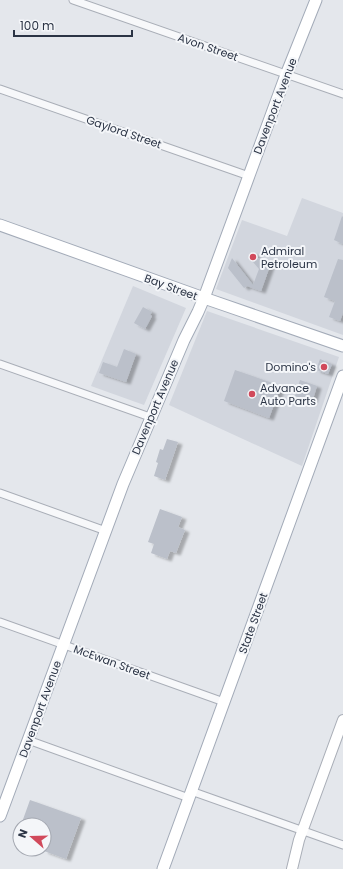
<svg xmlns="http://www.w3.org/2000/svg" width="343" height="869" font-family="Poppins,sans-serif">
	<style>
		.built { fill: #d2d6de }
		.building { fill: #bbc0ca; filter: url(#shadow) }
		.lines { fill: none; stroke-linecap: round; stroke-linejoin: round }
		.street-casing { stroke: #a9aeb7; stroke-width: 9 }
		.secondary-casing { stroke: #a9aeb7; stroke-width: 12 }
		.primary-casing { stroke: #a3abb8; stroke-width: 13 }
		.street { stroke: #f7f8fa; stroke-width: 7 }
		.secondary { stroke: #fff; stroke-width: 10 }
		.primary { stroke: #fff; stroke-width: 11 }
		.poi-dot { fill: #d1495b; stroke: #f4f6f9; stroke-width: 1.5 }
		.labels { text-anchor: middle; dominant-baseline: central; stroke-width: 4; stroke-linejoin: round; paint-order: stroke }
		.street-label { font-size: 11px; fill: #2b3445; stroke: #f4f6f9 }
		.poi-label { font-size: 11px; fill: #2b3445; stroke: #f4f6f9; text-anchor: start }
	</style>
	<defs>
		<filter id="shadow"><feDropShadow dx="4.5" dy="2.5" stdDeviation="1" flood-color="#0004"/></filter>
	</defs>
	<rect width="100%" height="100%" fill="#e4e7ec"/>
	<!-- built -->
	<g class="built">
		<path d="M 302,198 L 343,213 L 343,335 L 216,289 L 242,220 L 287,236 Z"/>
		<path d="M 133,286 L 186,308 L 144,405 L 91,386 Z"/>
		<path d="M 207,311 L 339,357 L 302,466 L 169,405 Z"/>
	</g>
	<!-- building -->
	<g class="building">
		<path d="M 342,216 L 343,217 L 343,244 L 334,240 Z"/>
		<path d="M 253,252 L 258,258 L 271,263 L 261,291 L 247,286 L 244,288 L 228,268 L 232,258 L 253,285 L 259,269 L 248,256 Z"/>
		<path d="M 338,259 L 343,260 L 343,313 L 340,321 L 329,317 L 335,301 L 324,297 Z"/>
		<path d="M 143,307 L 152,312 L 150,315 L 152,316 L 145,329 L 134,323 Z"/>
		<path d="M 124,349 L 136,354 L 126,382 L 99,373 L 103,362 L 117,367 Z"/>
		<path d="M 320,359 L 332,364 L 328,374 L 316,370 Z"/>
		<path d="M 235,370 L 281,386 L 269,418 L 224,401 Z"/>
		<path d="M 300,380 L 317,386 L 312,402 L 295,396 Z"/>
		<path d="M 167,439 L 178,442 L 165,480 L 154,476 L 158,463 L 156,462 L 160,449 L 163,450 Z"/>
		<path d="M 160,509 L 182,517 L 178,527 L 185,530 L 176,553 L 170,551 L 167,559 L 151,553 L 154,544 L 148,542 Z"/>
		<path d="M 30,800 L 81,818 L 66,859 L 44,851 L 44,825 L 21,825 Z"/>
	</g>
	<g class="lines">
		<!-- street casing -->
		<g class="street-casing">
			<g id="street">
				<path d="M 73,0 L 343,94"/>
				<path d="M 0,89 L 249,176"/>
				<path d="M 0,364 L 150,417"/>
				<path d="M 0,493 L 106,531"/>
				<path d="M 0,622 L 224,702"/>
				<path d="M 28,740 L 189,798"/>
				<path d="M 191,791 L 343,845"/>
			</g>
		</g>
		<!-- secondary casing -->
		<g class="secondary-casing">
			<path id="secondary" d="M 292,869 L 299,840 L 343,720"/>
		</g>
		<!-- primary casing -->
		<g class="primary-casing">
			<g id="primary">
				<path d="M 0,225 L 204,298 L 343,346"/>
				<path d="M 0,816 L 123,484 L 184,340 L 198,312 L 204,298 L 286,75 L 316,0"/>
				<path d="M 163,869 L 343,376"/>
			</g>
		</g>
		<!-- street -->
		<use href="#street" class="street"/>
		<!-- secondary -->
		<use href="#secondary" class="secondary"/>
		<!-- primary -->
		<use href="#primary" class="primary"/>
	</g>
	<!-- markers -->
	<g class="poi-dot">
		<circle cx="253" cy="257" r="4"/>
		<circle cx="324" cy="367" r="4"/>
		<circle cx="252" cy="394" r="4"/>
	</g>
	<g class="labels">
		<!-- street labels -->
		<g class="street-label">
			<text transform="translate(208 47) rotate(19)">Avon Street</text>
			<text transform="translate(275 106) rotate(-69)">Davenport Avenue</text>
			<text transform="translate(124 132) rotate(19)">Gaylord Street</text>
			<text transform="translate(171 287) rotate(20)">Bay Street</text>
			<text transform="translate(155 407) rotate(-67)">Davenport Avenue</text>
			<text transform="translate(253 623) rotate(-70)">State Street</text>
			<text transform="translate(112 662) rotate(20)">McEwan Street</text>
			<text transform="translate(40 709) rotate(-70)">Davenport Avenue</text>
		</g>
		<!-- poi labels -->
		<g class="poi-label">
			<text x="261" y="251">Admiral<tspan x="261" dy="13">Petroleum</tspan></text>
			<text x="316" y="367" text-anchor="end">Domino's</text>
			<text x="260" y="388">Advance<tspan x="260" dy="13">Auto Parts</tspan></text>
		</g>
	</g>
	<!-- north arrow -->
	<g transform="translate(32 837) rotate(290)"><circle r="19" fill="#f4f6f9" stroke="#a4a8b1"/>
	<path d="M0-3L7 15L0 10L-7 15Z" fill="#d1495b"/>
	<text y="-6" font-size="11" font-weight="bold" text-anchor="middle" fill="#2b3445">N</text>
	</g>
	<!-- scale -->
	<path d="M14 30v6h118v-6" fill="none" stroke="#2b3445" stroke-width="2"/>
	<text x="20" y="30" font-size="12" fill="#2b3445" stroke="#f4f6f9" stroke-width="3" paint-order="stroke">100 m</text>
</svg>
